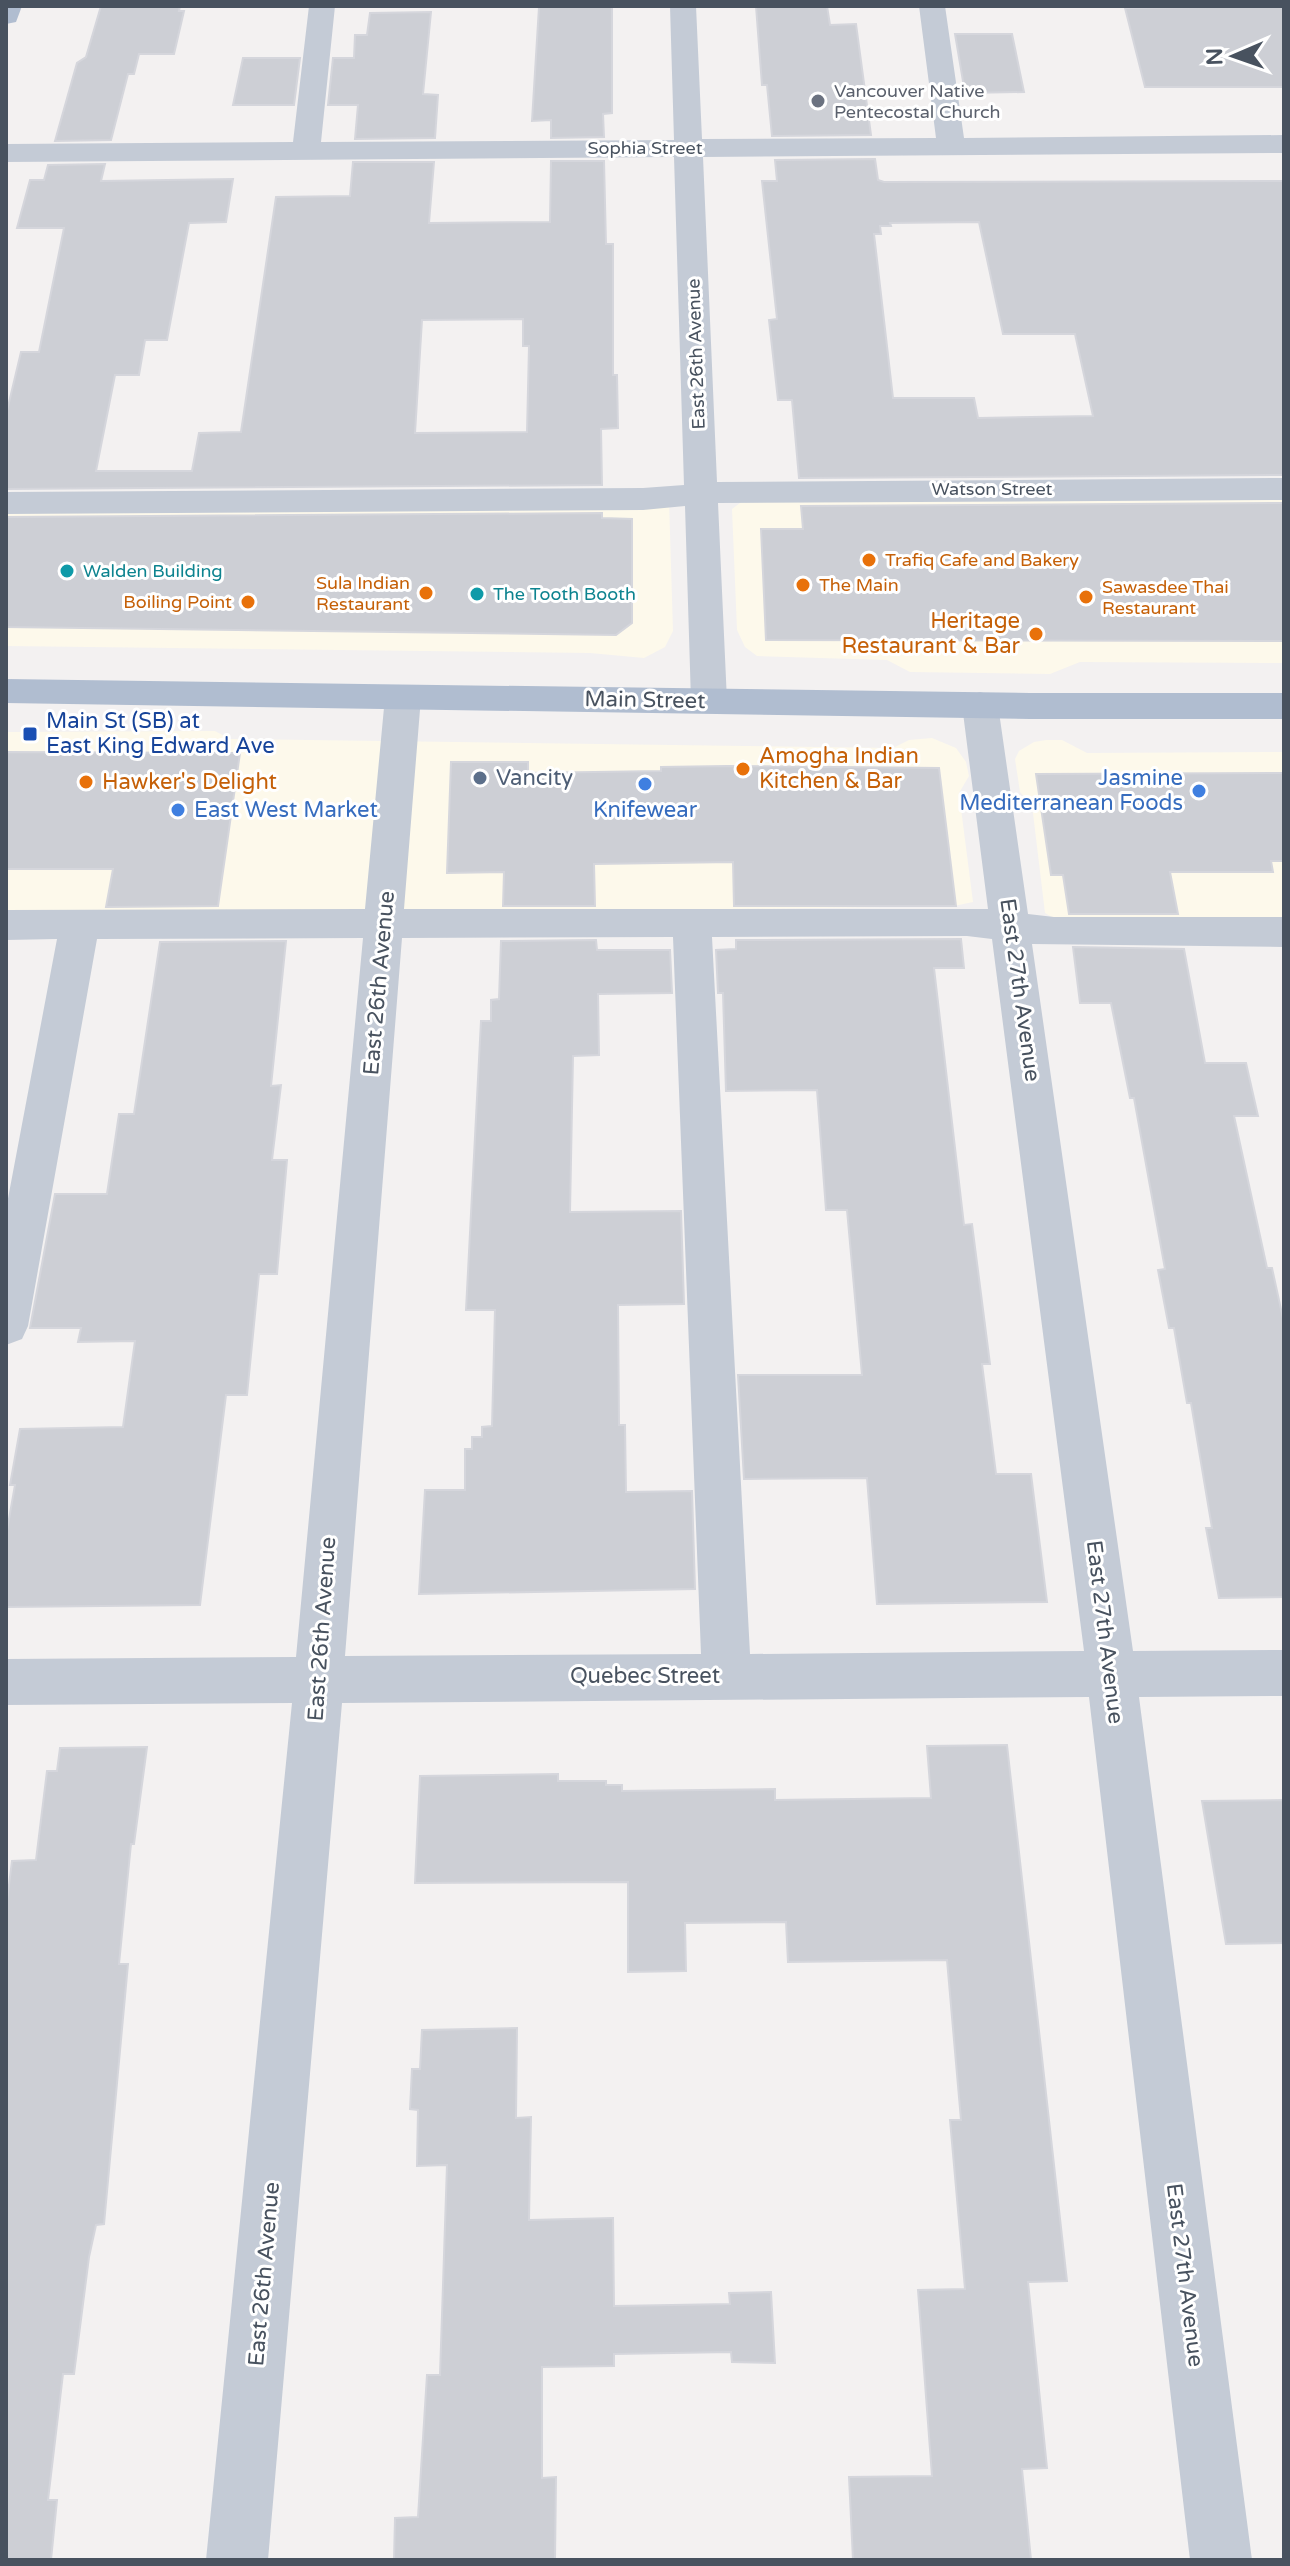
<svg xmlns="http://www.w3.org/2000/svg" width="1290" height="2566" font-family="'Varela Round',sans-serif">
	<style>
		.commercial { fill: #fdf9eb }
		.building { fill: #cdcfd5; stroke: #d5d6dc; stroke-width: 2; fill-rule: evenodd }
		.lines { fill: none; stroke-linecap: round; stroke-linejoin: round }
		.minor { fill: #c4cbd6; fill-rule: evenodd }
		.major { fill: #b0bdd0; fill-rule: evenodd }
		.worship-dot { fill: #6b7280; stroke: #fff; stroke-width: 3 }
		.food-dot { fill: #e8710a; stroke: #fff; stroke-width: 3 }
		.culture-dot { fill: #0f9aa8; stroke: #fff; stroke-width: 3 }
		.transit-dot { fill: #1a4fb4; stroke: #fff; stroke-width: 3 }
		.service-dot { fill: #5c6f8a; stroke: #fff; stroke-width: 3 }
		.shop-dot { fill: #3f7fe0; stroke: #fff; stroke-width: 3 }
		.labels { text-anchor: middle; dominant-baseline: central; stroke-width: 6; stroke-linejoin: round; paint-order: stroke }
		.far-worship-label { font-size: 18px; fill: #5b616d; stroke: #fff; text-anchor: start }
		.far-street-label { font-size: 18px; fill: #48525f; stroke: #fff }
		.far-food-label { font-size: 18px; fill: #c56008; stroke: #fff; text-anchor: start }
		.far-culture-label { font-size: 18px; fill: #0d838f; stroke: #fff; text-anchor: start }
		.food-label { font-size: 22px; fill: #c56008; stroke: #fff; text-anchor: start }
		.street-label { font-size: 22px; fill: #48525f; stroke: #fff }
		.transit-label { font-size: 22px; fill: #164399; stroke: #fff; text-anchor: start }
		.service-label { font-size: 22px; fill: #4e5e75; stroke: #fff; text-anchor: start }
		.shop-label { font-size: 22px; fill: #366cbe; stroke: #fff; text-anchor: end }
	</style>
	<rect width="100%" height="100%" fill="#f3f1f1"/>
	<!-- commercial -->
	<g class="commercial">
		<path d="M 1284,496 L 1284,663 L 1080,662 L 1050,674 L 910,672 L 887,660 L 757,656 L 745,647 L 737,630 L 732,509 L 744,500 Z"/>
		<path d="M 669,500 L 673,631 L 665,647 L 644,658 L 590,653 L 6,646 L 6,505 Z"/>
		<path d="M 215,731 L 230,739 L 893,748 L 909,740 L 932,738 L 956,748 L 966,762 L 969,776 L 959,793 L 973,902 L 954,906 L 6,919 L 6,732 Z"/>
		<path d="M 1046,740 L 1062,740 L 1087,753 L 1284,752 L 1284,923 L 1065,925 L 1045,913 L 1032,805 L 1020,792 L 1015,759 L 1019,751 L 1034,742 Z"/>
	</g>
	<!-- building -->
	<g class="building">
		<path d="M 101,6 L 180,6 L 179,11 L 184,11 L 174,54 L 139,54 L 134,74 L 128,74 L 111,140 L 55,141 L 77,63 L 86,57 Z"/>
		<path d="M 612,6 L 612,113 L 603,114 L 604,137 L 551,138 L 551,120 L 532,121 L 539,7 Z"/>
		<path d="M 756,6 L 827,6 L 830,25 L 856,24 L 871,135 L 772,136 L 767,85 L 762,85 Z"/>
		<path d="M 1284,6 L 1284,87 L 1145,87 L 1125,8 Z"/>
		<path d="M 431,12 L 423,94 L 438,95 L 435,138 L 355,139 L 358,105 L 328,105 L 333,58 L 354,58 L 355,35 L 367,35 L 370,13 Z"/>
		<path d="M 955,34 L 1012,34 L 1024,92 L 965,93 Z"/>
		<path d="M 243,58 L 300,58 L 294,105 L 233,105 Z"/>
		<path d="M 875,159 L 878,180 L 884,182 L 1284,181 L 1284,475 L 799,478 L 792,400 L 778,400 L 769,320 L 777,319 L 762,181 L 777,181 L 775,160 ZM 979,222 L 1003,334 L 1075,334 L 1093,416 L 978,418 L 974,398 L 893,398 L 874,234 L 881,234 L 880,226 L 891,226 L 890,223 Z"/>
		<path d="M 551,161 L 604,161 L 606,244 L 613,244 L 613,375 L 617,375 L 618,428 L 601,429 L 602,485 L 6,489 L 6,415 L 21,352 L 39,352 L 64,228 L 17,228 L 30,180 L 44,180 L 48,165 L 105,164 L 101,181 L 233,179 L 226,222 L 189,223 L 167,340 L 145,340 L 139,375 L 115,375 L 96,471 L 192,471 L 199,433 L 241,432 L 276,197 L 350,196 L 353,162 L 434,162 L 429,223 L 550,222 ZM 523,319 L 523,346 L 529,346 L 527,432 L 415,433 L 422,320 Z"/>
		<path d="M 1284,503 L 1284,641 L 766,640 L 761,529 L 803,529 L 801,506 Z"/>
		<path d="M 602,513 L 602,518 L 632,519 L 632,623 L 616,635 L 6,627 L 6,517 Z"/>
		<path d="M 6,752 L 240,753 L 218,906 L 106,907 L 113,869 L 6,869 Z"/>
		<path d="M 451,762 L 528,762 L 528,773 L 661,771 L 661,767 L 727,766 L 939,768 L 956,906 L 734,906 L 733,862 L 594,864 L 595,906 L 503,906 L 504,872 L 447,873 Z"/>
		<path d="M 1284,773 L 1284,861 L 1271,861 L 1273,872 L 1170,872 L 1178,914 L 1069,914 L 1063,875 L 1051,875 L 1036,774 Z"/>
		<path d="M 961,939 L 964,968 L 934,968 L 964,1225 L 972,1224 L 990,1364 L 982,1364 L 996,1474 L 1031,1474 L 1047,1602 L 877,1604 L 867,1478 L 744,1479 L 738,1375 L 862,1375 L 847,1210 L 826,1210 L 817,1090 L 726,1091 L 723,993 L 718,993 L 716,950 L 736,949 L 736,940 Z"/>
		<path d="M 596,940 L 597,950 L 670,950 L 672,993 L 598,994 L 599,1055 L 573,1056 L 570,1212 L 681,1211 L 684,1304 L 618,1305 L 619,1425 L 625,1425 L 626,1492 L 692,1491 L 695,1589 L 419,1594 L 425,1490 L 465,1490 L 465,1449 L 472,1449 L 472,1437 L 482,1437 L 482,1427 L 492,1426 L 495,1310 L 466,1310 L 481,1021 L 491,1021 L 491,1000 L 499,999 L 501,941 Z"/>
		<path d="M 286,941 L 271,1086 L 281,1085 L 272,1160 L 287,1160 L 277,1274 L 259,1274 L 247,1395 L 226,1395 L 200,1605 L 6,1607 L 6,1536 L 15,1485 L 10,1485 L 20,1429 L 123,1427 L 135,1341 L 78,1342 L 81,1328 L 30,1328 L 55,1194 L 107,1194 L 119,1114 L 134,1114 L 160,942 Z"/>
		<path d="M 1073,947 L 1184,949 L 1205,1063 L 1246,1063 L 1258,1116 L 1234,1116 L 1267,1268 L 1272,1268 L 1284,1323 L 1284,1597 L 1219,1598 L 1206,1528 L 1212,1528 L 1191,1403 L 1187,1403 L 1174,1328 L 1169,1328 L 1158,1270 L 1165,1269 L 1134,1098 L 1130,1098 L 1111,1003 L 1080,1003 Z"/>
		<path d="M 1007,1745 L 1067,2281 L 1028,2282 L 1047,2468 L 1022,2469 L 1031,2560 L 853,2560 L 849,2477 L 932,2476 L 918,2290 L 965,2289 L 950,2120 L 961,2120 L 947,1960 L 788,1962 L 786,1922 L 685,1923 L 686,1971 L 628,1972 L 628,1882 L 415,1883 L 420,1776 L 558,1774 L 558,1781 L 606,1781 L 606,1785 L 622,1785 L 622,1791 L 775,1789 L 775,1800 L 931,1798 L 927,1746 Z"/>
		<path d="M 147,1747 L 134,1844 L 131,1844 L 119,1964 L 128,1964 L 104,2224 L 96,2225 L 89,2257 L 74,2374 L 63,2374 L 48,2500 L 57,2500 L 51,2560 L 6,2560 L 6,1909 L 12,1861 L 36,1860 L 47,1771 L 57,1771 L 60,1748 Z"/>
		<path d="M 1284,1800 L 1284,1943 L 1226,1944 L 1202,1801 Z"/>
		<path d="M 517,2028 L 516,2118 L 531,2117 L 529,2220 L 613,2218 L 614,2306 L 730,2304 L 729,2293 L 771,2292 L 775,2363 L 732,2362 L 731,2352 L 614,2354 L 614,2366 L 542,2367 L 542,2478 L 556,2477 L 555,2560 L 394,2560 L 395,2518 L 418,2517 L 427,2375 L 440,2375 L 447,2165 L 417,2166 L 418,2110 L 410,2109 L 412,2069 L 420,2069 L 422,2030 Z"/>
	</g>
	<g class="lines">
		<!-- minor -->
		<g class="minor">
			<path d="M 309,6 L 335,6 L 321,142 L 674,140 L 670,6 L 696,6 L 702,139 L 936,138 L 919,6 L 945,6 L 964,138 L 1284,135 L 1284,153 L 703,157 L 717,482 L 1284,478 L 1284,500 L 718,503 L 727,701 L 722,710 L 709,713 L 696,710 L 691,701 L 685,506 L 643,510 L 6,514 L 6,492 L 643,488 L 684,485 L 674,157 L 6,162 L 6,144 L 293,142 Z"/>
			<path d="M 403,685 L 416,688 L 421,697 L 404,909 L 988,909 L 962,705 L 967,696 L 980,692 L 993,696 L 998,705 L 1028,914 L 1054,917 L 1284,917 L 1284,947 L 1032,944 L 1133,1651 L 1284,1650 L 1284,1696 L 1139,1697 L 1252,2560 L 1190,2560 L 1089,1697 L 342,1703 L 268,2560 L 206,2560 L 292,1703 L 6,1705 L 6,1659 L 296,1657 L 363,938 L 97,939 L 28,1326 L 22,1339 L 6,1345 L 6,1209 L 57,939 L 6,940 L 6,910 L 365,909 L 385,697 L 390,688 ZM 967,936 L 992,939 L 1084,1651 L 750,1654 L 712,937 ZM 673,937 L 701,1654 L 345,1656 L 402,938 Z"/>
		</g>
		<!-- major -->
		<g class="major">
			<path d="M 6,6 L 22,6 L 16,22 L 6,24 Z"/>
			<path d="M 6,679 L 1030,693 L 1284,693 L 1284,719 L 1030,719 L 6,703 Z"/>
		</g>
	</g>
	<!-- markers -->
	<circle class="worship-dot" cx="818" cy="101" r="8"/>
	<g class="food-dot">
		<circle cx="869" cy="560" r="8"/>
		<circle cx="803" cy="585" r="8"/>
		<circle cx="426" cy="593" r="8"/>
		<circle cx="1086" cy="597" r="8"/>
		<circle cx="248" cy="602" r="8"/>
		<circle cx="1036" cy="634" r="8"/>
		<circle cx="743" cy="769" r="8"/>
		<circle cx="86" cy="782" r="8"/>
	</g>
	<g class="culture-dot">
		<circle cx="67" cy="571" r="8"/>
		<circle cx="477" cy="594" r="8"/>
	</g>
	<rect class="transit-dot" x="22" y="726" width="16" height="16" rx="4"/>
	<circle class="service-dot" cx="480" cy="778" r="8"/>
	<g class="shop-dot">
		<circle cx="645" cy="784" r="8"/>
		<circle cx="1199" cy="791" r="8"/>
		<circle cx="178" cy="810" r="8"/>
	</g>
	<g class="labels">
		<!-- far-worship labels -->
		<g class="far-worship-label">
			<text x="834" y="91">Vancouver Native<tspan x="834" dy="21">Pentecostal Church</tspan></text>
		</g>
		<!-- far-street labels -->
		<g class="far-street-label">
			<text x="645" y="148">Sophia Street</text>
			<text transform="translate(696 354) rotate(-92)">East 26th Avenue</text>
			<text x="992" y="489">Watson Street</text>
		</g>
		<!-- far-food labels -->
		<g class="far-food-label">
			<text x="885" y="560">Trafiq Cafe and Bakery</text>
			<text x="410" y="583" text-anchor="end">Sula Indian<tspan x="410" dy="21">Restaurant</tspan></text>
			<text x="819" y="585">The Main</text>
			<text x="1102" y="587">Sawasdee Thai<tspan x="1102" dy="21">Restaurant</tspan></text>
			<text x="232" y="602" text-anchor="end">Boiling Point</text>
		</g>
		<!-- far-culture labels -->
		<g class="far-culture-label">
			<text x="83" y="571">Walden Building</text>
			<text x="493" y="594">The Tooth Booth</text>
		</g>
		<!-- food labels -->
		<g class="food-label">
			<text x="1020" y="621" text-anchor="end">Heritage<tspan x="1020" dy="25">Restaurant &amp; Bar</tspan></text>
			<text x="759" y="756">Amogha Indian<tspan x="759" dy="25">Kitchen &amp; Bar</tspan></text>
			<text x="102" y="782">Hawker's Delight</text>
		</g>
		<!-- street labels -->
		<g class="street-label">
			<text transform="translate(645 700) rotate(1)">Main Street</text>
			<text transform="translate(379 983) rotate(-85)">East 26th Avenue</text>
			<text transform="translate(1020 990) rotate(82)">East 27th Avenue</text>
			<text transform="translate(322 1629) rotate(-86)">East 26th Avenue</text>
			<text transform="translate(1105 1632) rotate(83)">East 27th Avenue</text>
			<text x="645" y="1676">Quebec Street</text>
			<text transform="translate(264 2274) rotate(-85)">East 26th Avenue</text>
			<text transform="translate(1185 2275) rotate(83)">East 27th Avenue</text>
		</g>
		<!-- transit labels -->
		<g class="transit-label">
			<text x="46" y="721">Main St (SB) at<tspan x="46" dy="25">East King Edward Ave</tspan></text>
		</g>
		<!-- service labels -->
		<g class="service-label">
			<text x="496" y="778">Vancity</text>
		</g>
		<!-- shop labels -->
		<g class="shop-label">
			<text x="1183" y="778">Jasmine<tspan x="1183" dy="25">Mediterranean Foods</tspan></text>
			<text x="194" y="810" text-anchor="start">East West Market</text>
			<text x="645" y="810" text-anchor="middle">Knifewear</text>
		</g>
	</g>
	<!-- border -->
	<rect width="1290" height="2566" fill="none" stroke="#48525f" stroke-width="16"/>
	<!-- north arrow -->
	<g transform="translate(1234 56) rotate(268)" stroke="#ffffff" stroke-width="6" paint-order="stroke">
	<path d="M0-6L14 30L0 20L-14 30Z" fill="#48525f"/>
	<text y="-12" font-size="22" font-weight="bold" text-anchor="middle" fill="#48525f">N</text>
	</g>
</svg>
